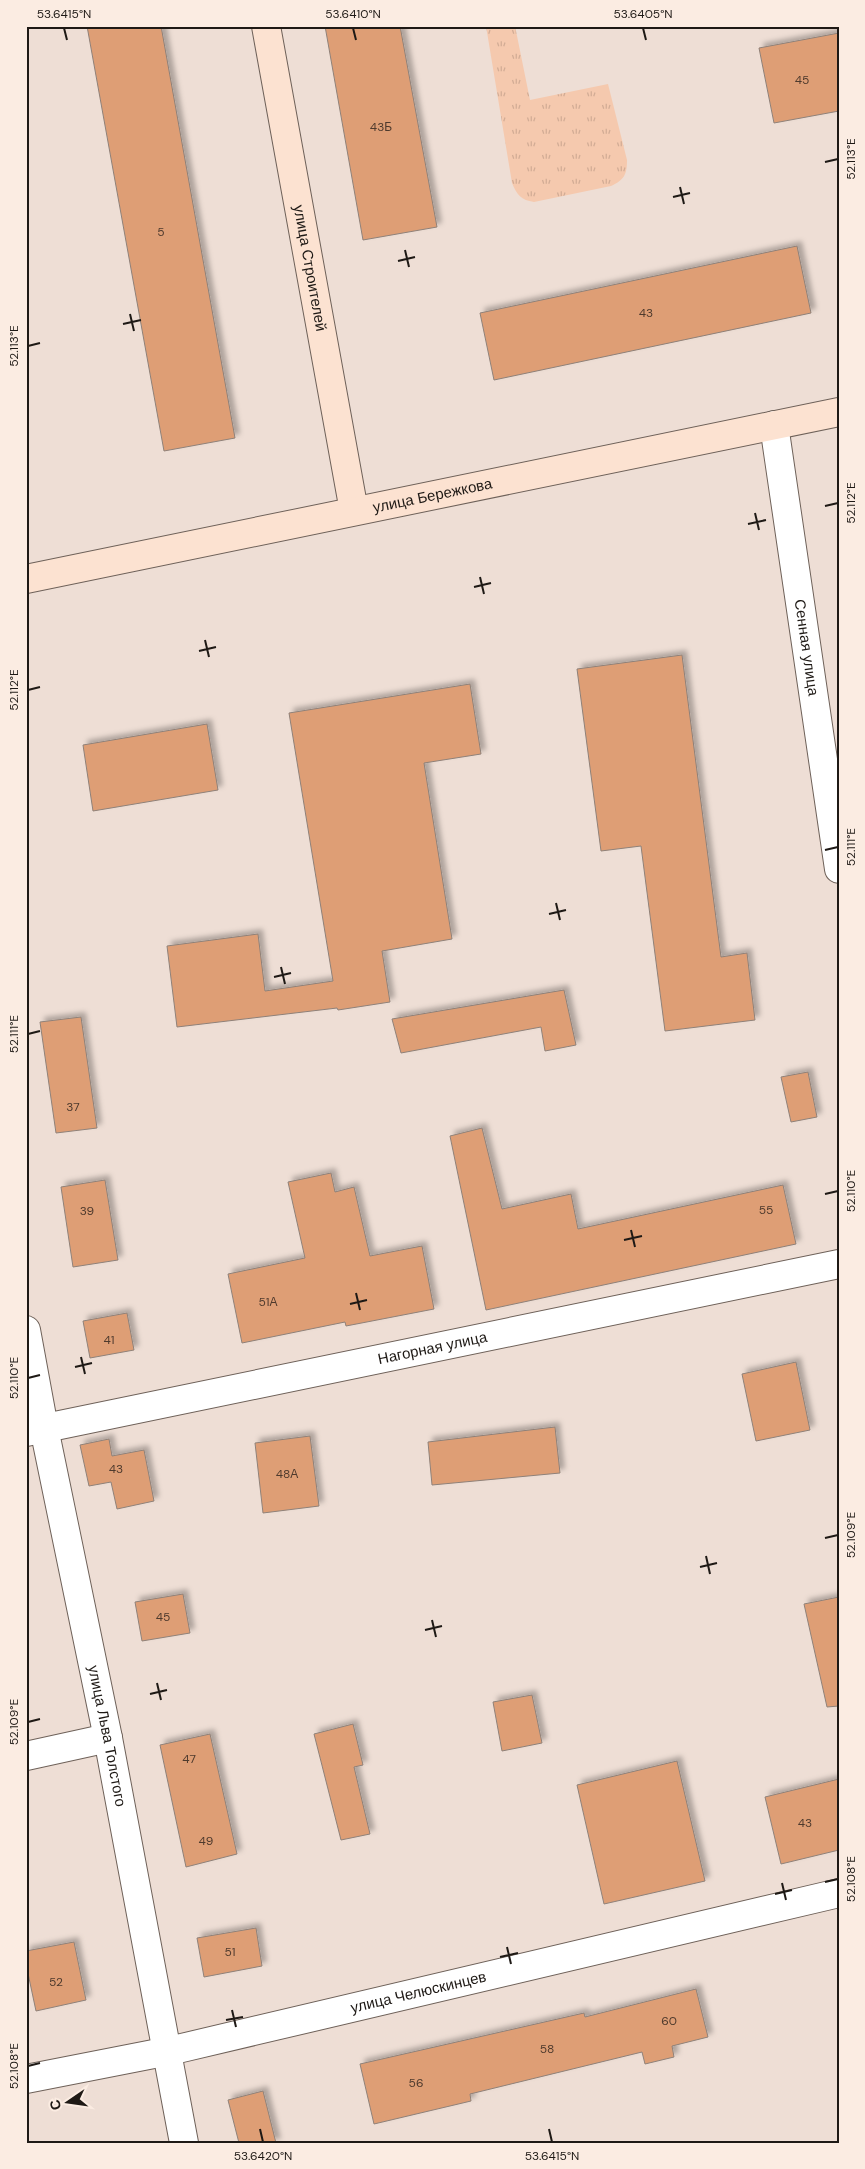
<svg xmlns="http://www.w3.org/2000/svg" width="865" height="2169" font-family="'DM Sans',sans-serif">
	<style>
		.grass { fill: url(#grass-tufts) }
		.building { fill: #de9e74; stroke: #8f8179; filter: url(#shadow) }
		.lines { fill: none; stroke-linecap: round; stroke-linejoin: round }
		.street-casing { stroke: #6e6159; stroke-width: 30 }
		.secondary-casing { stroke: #6e6159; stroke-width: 30 }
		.street { stroke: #fff; stroke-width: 28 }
		.secondary { stroke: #fce2d1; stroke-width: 28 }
		.ticks { fill: none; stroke: #1e1915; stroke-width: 2 }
		.labels { text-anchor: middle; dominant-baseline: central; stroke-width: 4; stroke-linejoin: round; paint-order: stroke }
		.number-label { font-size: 12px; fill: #4e3a2d }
		.street-label { font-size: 15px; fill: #1e1915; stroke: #fbece2 }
		.neatline { fill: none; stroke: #1e1915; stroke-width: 2 }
		.ticks-label { font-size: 12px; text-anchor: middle; fill: #1e1915 }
	</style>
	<defs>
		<pattern id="grass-tufts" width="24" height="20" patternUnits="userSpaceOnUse" patternTransform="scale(1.25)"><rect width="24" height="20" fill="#f5c9ae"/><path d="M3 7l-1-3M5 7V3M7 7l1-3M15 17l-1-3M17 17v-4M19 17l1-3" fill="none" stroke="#d2ac95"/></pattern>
		<filter id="shadow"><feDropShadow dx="4.5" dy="-4.5" stdDeviation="2.5" flood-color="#0004"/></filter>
	</defs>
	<rect width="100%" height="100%" fill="#eeded5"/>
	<!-- grass -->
	<path class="grass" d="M 486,26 L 515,26 L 530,100 L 608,84 L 627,160 C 627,175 624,180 611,186 L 534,202 C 521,200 517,195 512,183 Z"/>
	<!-- building -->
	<g class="building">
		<path d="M 87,26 L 161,26 L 235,438 L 164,451 Z"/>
		<path d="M 325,26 L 400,26 L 437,227 L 363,240 Z"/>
		<path d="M 839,33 L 839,111 L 774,123 L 759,48 Z"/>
		<path d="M 797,246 L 811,313 L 494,380 L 480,313 Z"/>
		<path d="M 682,655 L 721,957 L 747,953 L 755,1020 L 665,1031 L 641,846 L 601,851 L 577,669 Z"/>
		<path d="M 470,684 L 481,754 L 424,763 L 452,939 L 382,951 L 390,1002 L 338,1010 L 337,1008 L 177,1027 L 167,946 L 258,934 L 265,991 L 333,981 L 289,713 Z"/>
		<path d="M 207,724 L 218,790 L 93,811 L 83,745 Z"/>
		<path d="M 564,990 L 576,1045 L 545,1051 L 541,1027 L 401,1053 L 392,1019 Z"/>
		<path d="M 81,1017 L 97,1128 L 56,1133 L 40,1022 Z"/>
		<path d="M 808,1072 L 817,1117 L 791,1122 L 781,1077 Z"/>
		<path d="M 482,1128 L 502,1209 L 571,1194 L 578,1229 L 783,1185 L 796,1244 L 486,1310 L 450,1136 Z"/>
		<path d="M 331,1173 L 335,1192 L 354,1187 L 370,1256 L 422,1246 L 434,1309 L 346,1326 L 345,1322 L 242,1343 L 228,1274 L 305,1258 L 288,1182 Z"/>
		<path d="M 105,1180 L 118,1260 L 73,1267 L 61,1187 Z"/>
		<path d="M 127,1313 L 134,1350 L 90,1358 L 83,1321 Z"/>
		<path d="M 796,1362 L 810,1430 L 756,1441 L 742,1374 Z"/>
		<path d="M 555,1427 L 560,1473 L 432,1485 L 428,1442 Z"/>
		<path d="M 310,1436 L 319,1506 L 263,1513 L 255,1443 Z"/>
		<path d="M 109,1439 L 112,1456 L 144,1450 L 154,1501 L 117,1509 L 111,1482 L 89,1486 L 80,1445 Z"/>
		<path d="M 183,1594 L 190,1633 L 142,1641 L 135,1602 Z"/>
		<path d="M 839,1597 L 839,1706 L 827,1707 L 804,1604 Z"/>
		<path d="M 532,1695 L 542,1743 L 502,1751 L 493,1702 Z"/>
		<path d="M 353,1724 L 363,1765 L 354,1767 L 370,1834 L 341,1840 L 314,1734 Z"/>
		<path d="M 210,1734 L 237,1854 L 186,1867 L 160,1745 Z"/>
		<path d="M 677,1761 L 705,1881 L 604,1904 L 577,1785 Z"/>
		<path d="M 839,1779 L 839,1850 L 781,1864 L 765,1797 Z"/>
		<path d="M 256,1928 L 262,1966 L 204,1977 L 197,1938 Z"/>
		<path d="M 74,1942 L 86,2000 L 36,2011 L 26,1964 L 26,1951 Z"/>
		<path d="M 696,1989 L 708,2037 L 672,2046 L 674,2057 L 645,2064 L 642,2052 L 470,2094 L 471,2101 L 374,2124 L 360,2064 L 584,2013 L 585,2017 Z"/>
		<path d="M 263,2091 L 276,2143 L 239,2143 L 228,2100 Z"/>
	</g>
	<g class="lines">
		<!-- street casing -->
		<g class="street-casing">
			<g id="street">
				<path id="s1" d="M 774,425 L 839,869"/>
				<path id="s2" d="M 26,1330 L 44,1428 L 108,1738 L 184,2143"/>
				<path id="s3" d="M 26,1432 L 839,1264"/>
				<path d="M 26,1756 L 108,1738"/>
				<path id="s4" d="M 26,2079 L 169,2051 L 839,1893"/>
			</g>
		</g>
		<!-- secondary casing -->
		<g class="secondary-casing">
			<g id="secondary">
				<path id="s5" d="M 266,26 L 354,511"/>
				<path id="s6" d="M 26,579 L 839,412"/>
			</g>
		</g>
		<!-- street -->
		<use href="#street" class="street"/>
		<!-- secondary -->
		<use href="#secondary" class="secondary"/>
	</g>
	<!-- ticks -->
	<path class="ticks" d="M 64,28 L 67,40M 353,28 L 356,40M 643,28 L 646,40M 825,162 L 838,159M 680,187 L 684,204M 673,197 L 690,193M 405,250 L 409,267M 398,261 L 415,257M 130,314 L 134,331M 123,324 L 141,320M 28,346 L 40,343M 825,506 L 838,503M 755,513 L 759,530M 748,524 L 766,520M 480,577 L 484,594M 474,587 L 491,583M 205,640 L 209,657M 199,651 L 216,647M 28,690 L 40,687M 825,850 L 838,847M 556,903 L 560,920M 549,914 L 566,910M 281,967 L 285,984M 274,977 L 291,973M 28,1034 L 40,1031M 825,1194 L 838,1191M 631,1230 L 635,1247M 624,1240 L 642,1236M 356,1293 L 360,1310M 350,1304 L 367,1300M 81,1357 L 85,1374M 75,1367 L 92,1363M 28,1378 L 40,1375M 825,1538 L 838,1535M 706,1556 L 710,1574M 700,1567 L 717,1563M 432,1620 L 436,1637M 425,1630 L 442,1626M 157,1683 L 161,1700M 150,1694 L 167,1690M 28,1722 L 40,1719M 825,1882 L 838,1879M 782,1883 L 786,1900M 775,1894 L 792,1890M 507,1947 L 511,1964M 500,1957 L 518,1953M 232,2010 L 236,2027M 226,2020 L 243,2017M 28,2066 L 40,2063M 260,2129 L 263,2142M 549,2129 L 552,2142"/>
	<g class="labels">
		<!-- number labels -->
		<g class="number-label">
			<text x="802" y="80">45</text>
			<text x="381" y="127">43Б</text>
			<text x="161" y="232">5</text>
			<text x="646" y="313">43</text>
			<text x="73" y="1107">37</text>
			<text x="766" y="1210">55</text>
			<text x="87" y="1211">39</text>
			<text x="268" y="1302">51А</text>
			<text x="109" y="1340">41</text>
			<text x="116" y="1469">43</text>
			<text x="287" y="1474">48А</text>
			<text x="163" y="1617">45</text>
			<text x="189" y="1759">47</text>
			<text x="805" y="1823">43</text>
			<text x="206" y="1841">49</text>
			<text x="230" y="1952">51</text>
			<text x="56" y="1982">52</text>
			<text x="669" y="2021">60</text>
			<text x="547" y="2049">58</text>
			<text x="416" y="2083">56</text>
		</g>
		<!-- street labels -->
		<g class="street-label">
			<text stroke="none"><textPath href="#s5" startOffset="246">улица Строителей</textPath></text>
			<text stroke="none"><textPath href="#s6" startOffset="415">улица Бережкова</textPath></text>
			<text stroke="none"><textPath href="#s1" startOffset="225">Сенная улица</textPath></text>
			<text stroke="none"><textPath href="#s3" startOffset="415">Нагорная улица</textPath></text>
			<text stroke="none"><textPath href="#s2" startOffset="414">улица Льва Толстого</textPath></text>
			<text stroke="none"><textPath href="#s4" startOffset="402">улица Челюскинцев</textPath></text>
		</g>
	</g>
	<!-- border -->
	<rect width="865" height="2169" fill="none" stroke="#fbece2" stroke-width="55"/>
	<!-- north arrow -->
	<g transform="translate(68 2102) rotate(257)" stroke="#fbece2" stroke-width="4" paint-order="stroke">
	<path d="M0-4L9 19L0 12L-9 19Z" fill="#1e1915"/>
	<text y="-8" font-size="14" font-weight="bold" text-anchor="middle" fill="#1e1915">С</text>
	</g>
	<rect x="28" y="28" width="810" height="2114" class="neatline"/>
	<g class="ticks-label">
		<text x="64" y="18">53.6415°N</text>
		<text x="353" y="18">53.6410°N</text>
		<text x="643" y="18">53.6405°N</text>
		<text transform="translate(851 159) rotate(-90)" y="4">52.113°E</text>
		<text transform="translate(14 346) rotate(-90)" y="4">52.113°E</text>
		<text transform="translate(851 503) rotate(-90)" y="4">52.112°E</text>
		<text transform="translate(14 690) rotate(-90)" y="4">52.112°E</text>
		<text transform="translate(851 847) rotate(-90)" y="4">52.111°E</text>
		<text transform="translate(14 1034) rotate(-90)" y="4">52.111°E</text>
		<text transform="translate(851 1191) rotate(-90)" y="4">52.110°E</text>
		<text transform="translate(14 1378) rotate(-90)" y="4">52.110°E</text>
		<text transform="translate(851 1535) rotate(-90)" y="4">52.109°E</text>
		<text transform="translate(14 1722) rotate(-90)" y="4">52.109°E</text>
		<text transform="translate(851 1879) rotate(-90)" y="4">52.108°E</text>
		<text transform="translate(14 2066) rotate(-90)" y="4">52.108°E</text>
		<text x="263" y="2160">53.6420°N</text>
		<text x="552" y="2160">53.6415°N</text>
	</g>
</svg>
